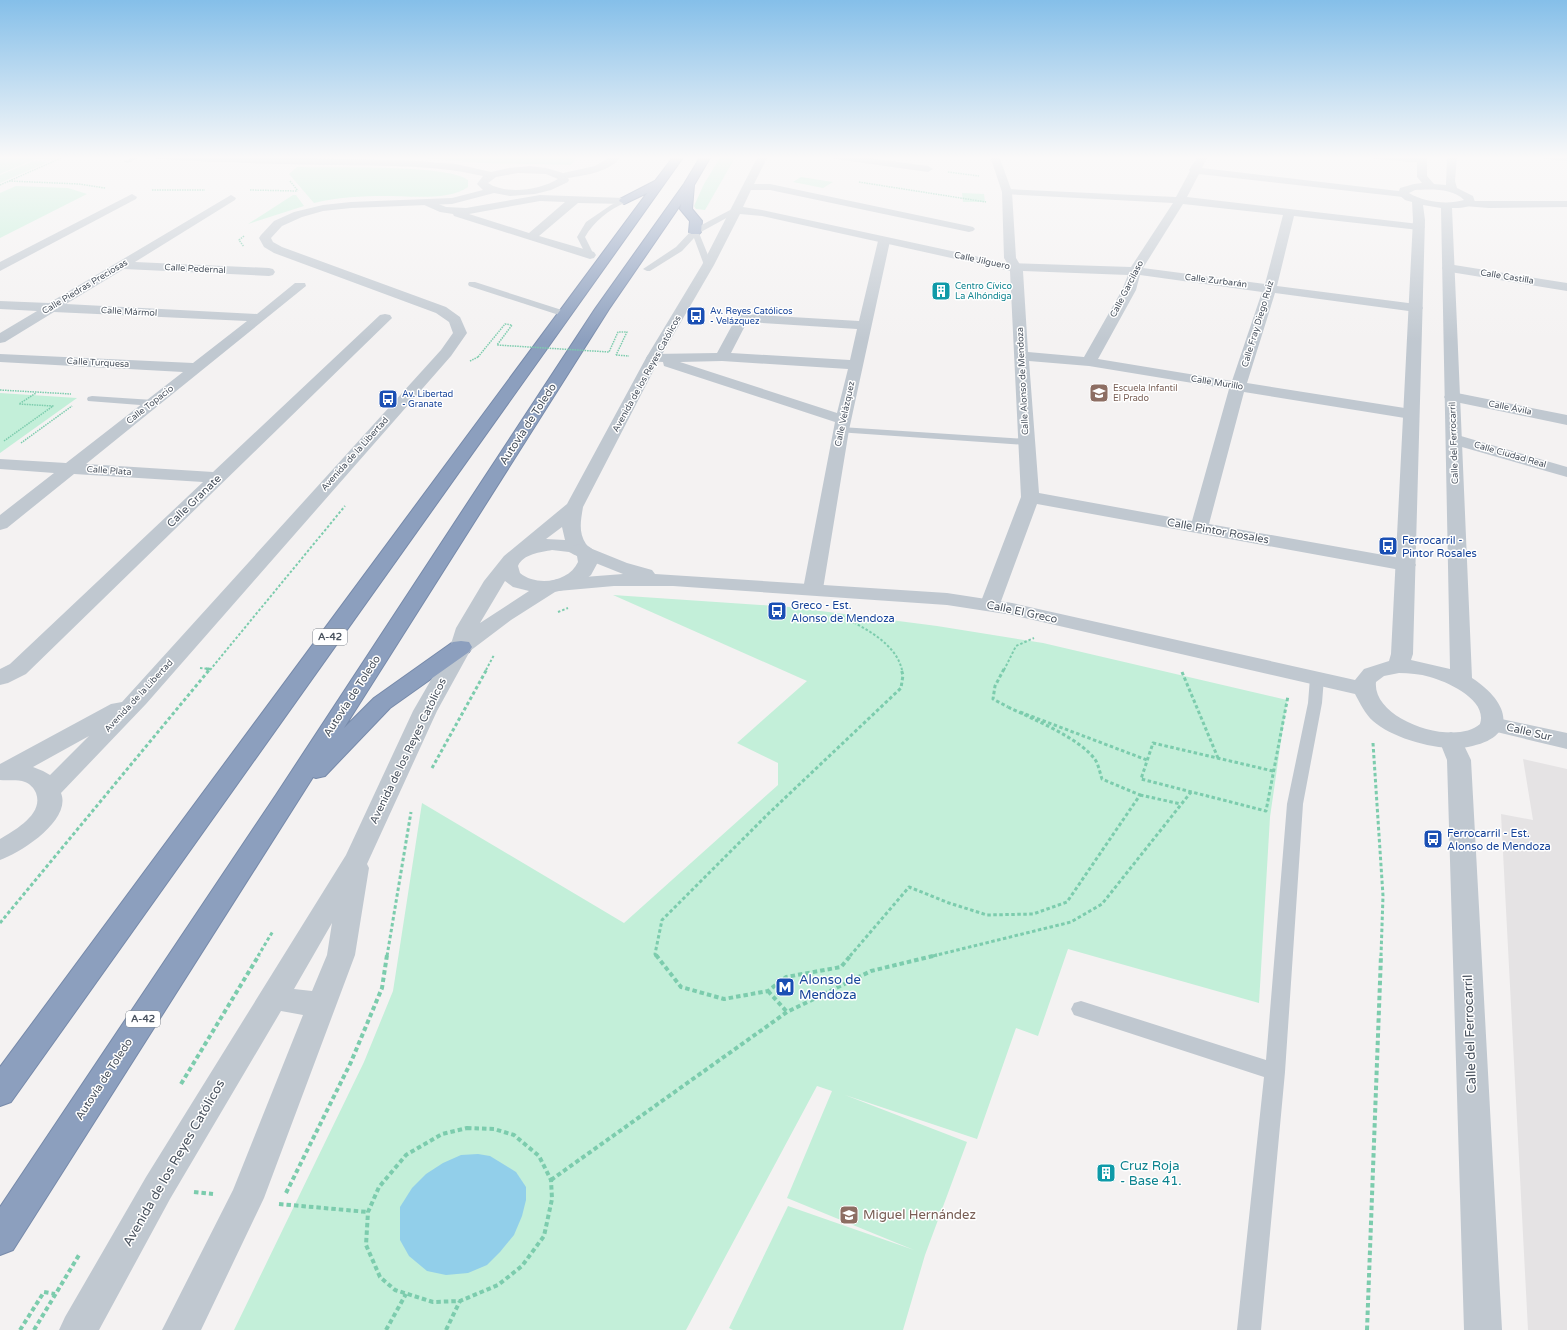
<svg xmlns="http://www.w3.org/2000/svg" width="1567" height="1330" font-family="'Varela Round',sans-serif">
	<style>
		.education { fill: #e5e3e4 }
		.green { fill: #c3efd9 }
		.water { fill: #92cfea }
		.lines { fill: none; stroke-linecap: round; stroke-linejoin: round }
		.motorway-casing { stroke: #778aaa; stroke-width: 2 }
		.path-far3 { stroke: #7cccad; stroke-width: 1.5; stroke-dasharray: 1.5 1; stroke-linecap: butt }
		.path-far2 { stroke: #7cccad; stroke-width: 2; stroke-dasharray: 2.5 2; stroke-linecap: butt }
		.path-far1 { stroke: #7cccad; stroke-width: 3; stroke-dasharray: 3.5 2.5; stroke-linecap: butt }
		.path { stroke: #7cccad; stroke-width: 4; stroke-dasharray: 4.5 3; stroke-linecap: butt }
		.service { fill: #c0c8d0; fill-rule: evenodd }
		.pedestrian { fill: #c0c8d0; fill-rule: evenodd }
		.minor { fill: #c0c8d0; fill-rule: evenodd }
		.tertiary { fill: #c0c8d0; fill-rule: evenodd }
		.motorway { fill: #8c9fbe; fill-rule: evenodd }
		.path-bridge { stroke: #7cccad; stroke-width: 1.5; stroke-dasharray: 1.5 1; stroke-linecap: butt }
		.labels { text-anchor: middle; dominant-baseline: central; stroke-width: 3; stroke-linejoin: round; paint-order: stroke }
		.far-street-label { font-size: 9px; fill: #4a535f; stroke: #fff }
		.far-culture-label { font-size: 9px; fill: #0d838f; stroke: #fff; text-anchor: start }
		.far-transit-label { font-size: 9px; fill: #164399; stroke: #fff; text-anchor: start }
		.far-education-label { font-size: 9px; fill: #785e54; stroke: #fff; text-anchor: start }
		.shield { fill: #fff; stroke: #80878f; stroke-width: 1 }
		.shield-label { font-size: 10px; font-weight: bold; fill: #4a535f }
		.street-label { font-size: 11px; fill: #4a535f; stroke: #fff }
		.transit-label { font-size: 11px; fill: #164399; stroke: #fff; text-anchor: start }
		.near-transit-label { font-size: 13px; fill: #164399; stroke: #fff; text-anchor: start }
		.near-street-label { font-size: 13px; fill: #4a535f; stroke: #fff }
		.near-culture-label { font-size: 13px; fill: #0d838f; stroke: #fff; text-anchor: start }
		.near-education-label { font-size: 13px; fill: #785e54; stroke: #fff; text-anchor: start }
	</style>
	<rect width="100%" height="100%" fill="#f4f2f2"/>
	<!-- education -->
	<path class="education" d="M 1523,759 L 1567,769 L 1567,1330 L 1528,1330 L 1501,814 L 1533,820 Z"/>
	<!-- green -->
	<g class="green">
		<path d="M 0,156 L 59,156 L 53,160 L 35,159 L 0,174 Z"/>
		<path d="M 292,156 L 591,156 L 589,158 L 576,158 L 571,165 L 482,163 L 411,157 Z"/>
		<path d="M 721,156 L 736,156 L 705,210 L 696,209 L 694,206 L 704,184 Z"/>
		<path d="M 33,161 L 48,162 L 0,183 L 0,175 Z"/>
		<path d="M 297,167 C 328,168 448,164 468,180 L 468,187 C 449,201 408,196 385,196 C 362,196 337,197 314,203 L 289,174 Z"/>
		<path d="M 801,177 L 833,182 L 823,188 L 793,182 Z"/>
		<path d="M 16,186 L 68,188 L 87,194 L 0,238 L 0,193 Z"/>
		<path d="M 962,193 L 984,194 L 985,202 L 963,202 Z"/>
		<path d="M 293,195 L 296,195 L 304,206 L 248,224 Z"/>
		<path d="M 0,393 L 77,398 L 0,453 Z"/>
		<path d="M 613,595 L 790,607 L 937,626 L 1043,643 L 1287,700 L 1270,817 L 1259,1003 L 1068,949 L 1038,1036 L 1016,1028 L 977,1139 L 845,1095 L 967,1142 L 925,1255 L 903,1330 L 733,1330 L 729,1328 L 788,1206 L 914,1250 L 787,1198 L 832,1091 L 817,1086 L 686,1330 L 234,1330 L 364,1062 L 393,991 L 422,803 L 624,923 L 778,785 L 778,763 L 737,743 L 807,681 Z"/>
	</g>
	<!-- water -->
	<path class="water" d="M 478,1154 L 490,1156 L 516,1172 L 526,1187 L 526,1200 L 522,1216 L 514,1235 L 500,1252 L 487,1265 L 468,1273 L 446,1275 L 427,1271 L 409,1256 L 400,1240 L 400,1207 L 412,1188 L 426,1174 L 443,1163 L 461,1155 Z"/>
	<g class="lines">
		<!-- motorway casing -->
		<g class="motorway-casing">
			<g id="motorway">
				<path d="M 674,156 L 684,156 L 11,1102 L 0,1106 L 0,1067 L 647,193 L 624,204 L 619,201 L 620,199 L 655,181 Z"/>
				<path d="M 701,156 L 711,156 L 694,185 L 692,209 L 702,221 L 701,232 L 699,234 L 691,234 L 689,232 L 690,221 L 680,209 L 681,204 L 609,309 L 344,728 L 374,698 L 453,642 L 461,641 L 469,642 L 472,647 L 469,652 L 390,708 L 325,776 L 316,778 L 313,777 L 13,1250 L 0,1255 L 0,1207 L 276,795 L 595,309 L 684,184 Z"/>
			</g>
		</g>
		<!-- path-far3 -->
		<g class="path-far3">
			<path d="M 948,172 L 979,176"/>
			<path d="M 9,181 L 79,184 L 105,188"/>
			<path d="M 290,181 L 298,191"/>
			<path d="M 859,182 L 986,202"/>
			<path d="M 0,185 L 59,159 L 62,156"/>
			<path d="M 152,190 L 205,190"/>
			<path d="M 250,190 L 297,191"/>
			<path d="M 244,236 L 239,240 L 244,247"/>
			<path d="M 616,355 L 629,356"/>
			<path d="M 470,361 L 478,357"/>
			<path d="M 0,390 L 71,394"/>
			<path d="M 4,441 L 53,406 L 19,404 L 36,393"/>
			<path d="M 21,443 L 72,406"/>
		</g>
		<!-- path-far2 -->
		<g class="path-far2">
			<path d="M 558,612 L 568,608"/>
			<path d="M 842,616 C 864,628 896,643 902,670"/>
			<path d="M 200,668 L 210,669"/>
			<path d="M 210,670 L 345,506"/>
			<path d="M 486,670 L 494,655"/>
			<path d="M 1004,670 L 1016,646 L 1034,638"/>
		</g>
		<!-- path-far1 -->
		<g class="path-far1">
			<path d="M 206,669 L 210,669"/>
			<path d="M 1004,669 L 995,686 L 993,699 L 1008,707"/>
			<path d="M 1182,672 L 1218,758"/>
			<path d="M 1020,712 L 1147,760"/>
			<path d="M 1373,743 L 1383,896 L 1381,956"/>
			<path d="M 432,768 L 487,669"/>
			<path d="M 1273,771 L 1153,743 L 1141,779 L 1266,811 L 1288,696"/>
			<path d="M 1140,795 L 1181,804"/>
			<path d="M 0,923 L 210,669"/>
			<path d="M 258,956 L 273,931"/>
			<path d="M 387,956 L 411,812"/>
			<path d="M 656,956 L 655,954 L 662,920 L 767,815 L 901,688 L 903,675 L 901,669"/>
			<path d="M 850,956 L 909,887 L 949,903 L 987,915 L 1033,914 L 1067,902 L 1140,795 L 1102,779 C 1100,773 1099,767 1096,761 C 1081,738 1032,719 1008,707"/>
			<path d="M 933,956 L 1071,922 L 1102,904 L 1191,792"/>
		</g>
		<!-- path -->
		<g class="path">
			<path d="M 656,955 L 681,987 L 724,999 L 768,991 L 786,977 L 841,967 L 851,955"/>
			<path d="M 768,991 L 787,1012"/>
			<path d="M 181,1084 L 259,955"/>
			<path d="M 467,1128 L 494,1129 L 514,1135 L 539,1156 L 551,1180 L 552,1199 L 544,1236 L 522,1266 L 498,1285 L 460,1301 L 433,1302 L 395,1290 L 380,1277 L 366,1245 L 368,1212 L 379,1187 L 406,1155 L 442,1134 Z"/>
			<path d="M 551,1180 L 787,1012 L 871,971 L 937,955"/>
			<path d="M 194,1192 L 213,1194"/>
			<path d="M 286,1193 L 351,1062 L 382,988 L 387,955"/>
			<path d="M 279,1204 L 368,1212"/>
			<path d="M 20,1330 L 44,1292 L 55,1294"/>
			<path d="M 34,1330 L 79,1255"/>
			<path d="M 386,1330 L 406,1294"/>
			<path d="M 446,1330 L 460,1301"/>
			<path d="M 1367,1330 L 1381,955"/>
		</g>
		<!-- service -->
		<g class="service">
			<path d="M 136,156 L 143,156 L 128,163 L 123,162 Z"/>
			<path d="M 624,199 L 627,201 L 626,202 C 609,210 594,221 585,237 L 594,255 L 590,257 L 587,257 L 577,237 L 586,222 L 611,205 Z"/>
			<path d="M 734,208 L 740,208 L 741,210 L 699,233 L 712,265 L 711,267 L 708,267 L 704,265 L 694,238 L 682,251 L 650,271 L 647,271 L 643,269 L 676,247 L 692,230 Z"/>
			<path d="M 469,282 L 475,282 L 568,312 L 569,314 L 568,316 L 562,316 L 469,286 L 468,284 Z"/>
			<path d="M 92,396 L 153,400 L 158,403 L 153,406 L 88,401 L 87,399 L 88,397 Z"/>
			<path d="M 841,427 L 1026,439 L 1031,442 L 1026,445 L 837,432 L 836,430 Z"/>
			<path d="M 1317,674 L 1322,675 L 1324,678 L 1322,703 L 1303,804 L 1285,1072 L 1261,1330 L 1237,1330 L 1264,1077 L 1074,1015 L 1071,1009 L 1074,1003 L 1081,1001 L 1266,1060 L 1287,804 L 1308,703 L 1310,678 L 1312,675 Z"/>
		</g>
		<!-- pedestrian -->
		<g class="pedestrian">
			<path d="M 990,156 L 999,156 L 1012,192 L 1016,258 L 1022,268 L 1020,271 L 1012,271 L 1004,258 L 1002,192 Z"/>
			<path d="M 884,238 L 888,239 L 890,241 L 849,430 L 823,589 L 820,593 L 813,595 L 806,593 L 803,589 L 835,422 L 664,366 L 663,362 L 648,361 L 646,358 L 648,355 L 653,354 L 717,353 L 736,318 L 738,315 L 743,314 L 859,321 L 878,241 L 880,239 ZM 747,322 L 857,329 L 850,360 L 731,353 ZM 722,361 L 848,369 L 837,413 L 680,362 Z"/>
		</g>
		<!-- minor -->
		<g class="minor">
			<path d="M 758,156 L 768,156 L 754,184 L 770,184 L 969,226 L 973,227 L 975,229 L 973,231 L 969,232 L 770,190 L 751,190 L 743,207 L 762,210 L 1007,263 L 1131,267 L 1173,203 L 1003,194 L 1002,192 L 1007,189 L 1176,197 L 1190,171 L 1189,170 L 1198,156 L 1208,156 L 1202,168 L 1407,192 L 1408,194 L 1403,197 L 1199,174 L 1187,197 L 1419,224 L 1423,225 L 1425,227 L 1423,229 L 1419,230 L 1294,216 L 1277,286 L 1416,304 L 1421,305 L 1423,308 L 1421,311 L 1416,312 L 1275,293 L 1247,383 L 1411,409 L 1417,411 L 1419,414 L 1417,417 L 1411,419 L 1244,392 L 1209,524 L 1406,559 L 1413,561 L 1416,565 L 1413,569 L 1406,571 L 1037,504 L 1000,604 L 997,608 L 990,610 L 983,608 L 980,604 L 1021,497 L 1010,271 L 762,216 L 740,214 L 714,265 L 660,358 L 583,507 C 581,520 578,532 586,544 C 588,547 591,547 593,550 C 596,553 597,558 598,562 L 591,575 L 581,583 L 567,589 L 555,592 L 511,620 L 470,651 L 437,711 L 367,864 L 369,868 L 355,955 L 264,1198 L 201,1330 L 162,1330 L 233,1190 L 303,1015 L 281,1011 L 170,1199 L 99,1330 L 59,1330 L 65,1317 L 146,1177 L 346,855 L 413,711 L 450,647 L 456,628 L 484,581 L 504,556 L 567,504 L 646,358 L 702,265 ZM 1183,204 L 1283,215 L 1265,284 L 1143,268 ZM 1023,271 L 1128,275 L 1122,290 L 1084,357 L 1028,352 ZM 1140,275 L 1262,292 L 1232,381 L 1098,359 L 1136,290 ZM 1029,361 L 1089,366 L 1229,389 L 1192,521 L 1039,493 ZM 562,527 L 565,540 L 546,539 ZM 552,550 L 569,552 L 577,556 L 578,562 C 569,582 537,587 520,573 L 518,566 C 523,554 541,552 552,550 ZM 505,581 L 513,587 L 529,591 L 480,623 ZM 332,923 L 327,955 L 312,991 L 294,989 Z"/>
			<path d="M 830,156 L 854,156 L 928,166 L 933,169 L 928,172 L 835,159 Z"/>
			<path d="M 1370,156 C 1380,155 1421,153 1427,160 L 1422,163 L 1375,159 Z"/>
			<path d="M 1540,156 L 1567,156 L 1567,161 L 1545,159 Z"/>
			<path d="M 132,194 L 137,197 L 136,199 L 0,271 L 0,262 Z"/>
			<path d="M 231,195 L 236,198 L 235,200 L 135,262 L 269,268 L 273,269 L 275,272 L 273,275 L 269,276 L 124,269 L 66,304 L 257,314 L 295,283 L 305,283 L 306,286 L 86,464 L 213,472 L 380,315 L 385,314 L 390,315 L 392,318 L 26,674 L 8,683 L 0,685 L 0,669 L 10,664 L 203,482 L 74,474 L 7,528 L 0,530 L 0,515 L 54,473 L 0,469 L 0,459 L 66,463 L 183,372 L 0,362 L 0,354 L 193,363 L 247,321 L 54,312 L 5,342 L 0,343 L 0,333 L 37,311 L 0,309 L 0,301 L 49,303 Z"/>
			<path d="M 540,195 L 624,198 L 629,201 L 624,204 L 578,203 L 539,236 L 594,252 L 596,255 L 594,258 L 590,259 L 454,216 L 453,214 L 440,212 L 422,204 L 421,202 L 426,199 L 446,207 L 466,208 ZM 540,201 L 565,202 L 529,233 L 469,214 Z"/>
			<path d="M 1468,201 L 1567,201 L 1567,207 L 1489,208 L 1464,206 L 1462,204 L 1464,202 Z"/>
			<path d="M 1448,264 L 1567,283 L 1567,291 L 1444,271 L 1442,268 L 1444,265 Z"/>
			<path d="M 1452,392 L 1567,415 L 1567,425 L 1446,400 L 1444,397 L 1446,394 Z"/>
			<path d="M 1454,434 L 1567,467 L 1567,477 L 1448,443 L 1446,439 L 1448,435 Z"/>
			<path d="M 1492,717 L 1567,733 L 1567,749 L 1484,729 L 1480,724 L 1484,719 Z"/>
			<path d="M 1451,732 L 1459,735 L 1471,760 L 1502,1330 L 1464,1330 L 1447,760 L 1439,740 L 1443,735 Z"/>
		</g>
		<!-- tertiary -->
		<g class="tertiary">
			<path d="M 152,156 L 405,160 L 456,164 L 491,172 L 509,168 L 530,166 L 546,168 L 563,173 L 595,166 L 611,156 L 622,156 C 610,172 587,175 568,178 L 569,180 L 568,182 L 551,190 L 535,194 L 510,196 L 494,193 L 452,204 L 351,208 L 323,211 L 302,217 L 282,226 L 271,238 L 273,242 L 282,247 L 446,307 L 460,317 L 467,333 L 451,356 L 146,704 L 61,793 C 72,820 21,853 0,860 L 0,839 C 15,830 44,814 36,793 C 34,788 30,784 25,782 C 17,779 8,781 0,780 L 0,764 L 111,704 L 122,702 L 441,350 L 453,333 L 449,322 L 436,313 L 274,253 L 264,247 L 259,238 L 261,235 L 274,221 L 294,212 L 323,205 L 351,202 L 452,198 L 483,190 L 477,184 L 483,176 C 430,164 376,166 322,165 C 267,164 212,162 157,159 ZM 518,173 L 546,174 L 558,179 C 540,190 506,195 488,183 L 496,177 ZM 89,736 L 50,775 L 43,771 L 33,767 Z"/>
			<path d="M 1417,156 L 1427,156 L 1427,176 L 1434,184 L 1446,185 L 1447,156 L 1457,156 L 1455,181 L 1457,188 L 1473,196 L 1475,202 C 1470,208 1459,208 1452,208 L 1472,678 C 1508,701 1521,737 1468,747 C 1441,752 1393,739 1373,721 C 1365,714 1360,703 1355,694 L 1012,615 L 947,605 L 673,586 L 614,586 L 558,591 L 551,589 L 548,585 L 551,581 L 558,579 L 623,574 L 573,554 L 570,550 L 573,546 L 580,544 L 627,563 L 652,570 L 655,574 L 947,593 L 1012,603 L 1355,680 L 1364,669 L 1389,661 L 1391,654 L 1413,220 L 1412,202 L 1405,200 L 1398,194 L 1400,188 L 1414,184 L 1422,183 L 1417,177 ZM 1415,190 C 1430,189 1453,188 1464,200 C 1447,205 1424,202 1409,193 ZM 1423,205 L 1441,208 L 1450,669 L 1411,660 L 1413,654 L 1425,220 ZM 1399,673 C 1409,673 1420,674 1430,677 C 1448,682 1488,700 1480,724 C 1455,747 1372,720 1376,682 L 1384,676 Z"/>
		</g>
		<!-- motorway -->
		<use href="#motorway" class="motorway"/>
		<!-- path-bridge -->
		<path class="path-bridge" d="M 478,357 L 505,324 L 512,325 L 497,345 L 609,352 L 618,332 L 627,332 L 616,355"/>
	</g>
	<!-- sky -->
	<linearGradient id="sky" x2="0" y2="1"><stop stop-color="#85bfe9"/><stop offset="0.46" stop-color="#faf9f9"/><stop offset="1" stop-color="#faf9f9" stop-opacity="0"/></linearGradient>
	<rect width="1567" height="342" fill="url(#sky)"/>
	<!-- icons -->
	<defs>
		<g id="building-square" transform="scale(1)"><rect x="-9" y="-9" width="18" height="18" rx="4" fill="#0f9aa8" stroke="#fff"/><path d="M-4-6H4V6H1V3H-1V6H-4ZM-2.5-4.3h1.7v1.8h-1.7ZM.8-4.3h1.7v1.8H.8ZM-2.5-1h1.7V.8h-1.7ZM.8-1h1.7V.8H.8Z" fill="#fff"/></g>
		<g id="bus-square" transform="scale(1)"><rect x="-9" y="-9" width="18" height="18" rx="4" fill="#1a4fb4" stroke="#fff"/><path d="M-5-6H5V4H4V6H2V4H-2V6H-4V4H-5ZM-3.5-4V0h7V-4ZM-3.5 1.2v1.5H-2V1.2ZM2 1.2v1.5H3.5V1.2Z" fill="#fff"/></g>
		<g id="school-square" transform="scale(1)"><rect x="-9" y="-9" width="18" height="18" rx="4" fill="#8d6e63" stroke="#fff"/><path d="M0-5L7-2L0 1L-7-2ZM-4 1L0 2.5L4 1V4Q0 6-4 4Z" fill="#fff"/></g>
		<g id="metro-square" transform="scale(1)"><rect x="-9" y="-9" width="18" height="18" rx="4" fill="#1a4fb4" stroke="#fff"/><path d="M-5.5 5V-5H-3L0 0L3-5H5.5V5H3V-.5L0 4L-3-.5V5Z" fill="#fff"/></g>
	</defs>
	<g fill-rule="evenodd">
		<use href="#building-square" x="941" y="291"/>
		<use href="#bus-square" x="696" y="316"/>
		<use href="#school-square" x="1099" y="393"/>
		<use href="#bus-square" x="388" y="399"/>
		<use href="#bus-square" x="1388" y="546"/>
		<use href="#bus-square" x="777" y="611"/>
		<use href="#bus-square" x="1433" y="839"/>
		<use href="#metro-square" x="785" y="987"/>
		<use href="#building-square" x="1106" y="1173"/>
		<use href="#school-square" x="849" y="1215"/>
	</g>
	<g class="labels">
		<!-- far-street labels -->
		<g class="far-street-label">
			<text transform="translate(982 261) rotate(12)">Calle Jilguero</text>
			<text transform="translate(195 269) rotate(3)">Calle Pedernal</text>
			<text transform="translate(1507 277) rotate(9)">Calle Castilla</text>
			<text transform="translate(1216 281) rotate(7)">Calle Zurbarán</text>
			<text transform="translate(85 287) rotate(-31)">Calle Piedras Preciosas</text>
			<text transform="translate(1127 289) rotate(-63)">Calle Garcilaso</text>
			<text transform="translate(129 312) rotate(3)">Calle Mármol</text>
			<text transform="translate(1258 324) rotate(-73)">Calle Fray Diego Ruiz</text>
			<text transform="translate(98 363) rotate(3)">Calle Turquesa</text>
			<text transform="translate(647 374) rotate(-61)">Avenida de los Reyes Católicos</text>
			<text transform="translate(1023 381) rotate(-93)">Calle Alonso de Mendoza</text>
			<text transform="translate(1217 383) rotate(9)">Calle Murillo</text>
			<text transform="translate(150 405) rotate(-38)">Calle Topacio</text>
			<text transform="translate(1510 408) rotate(11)">Calle Ávila</text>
			<text transform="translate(845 414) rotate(-78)">Calle Velázquez</text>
			<text transform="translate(1454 443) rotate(-92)">Calle del Ferrocarril</text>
			<text transform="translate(355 454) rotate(-48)">Avenida de la Libertad</text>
			<text transform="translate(1510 455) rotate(16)">Calle Ciudad Real</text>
			<text transform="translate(109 471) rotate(4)">Calle Plata</text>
			<text transform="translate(139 696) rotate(-47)">Avenida de la Libertad</text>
		</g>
		<!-- far-culture labels -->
		<g class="far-culture-label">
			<text x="955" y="286">Centro Cívico<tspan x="955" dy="10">La Alhóndiga</tspan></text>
		</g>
		<!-- far-transit labels -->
		<g class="far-transit-label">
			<text x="710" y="311">Av. Reyes Católicos<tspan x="710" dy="10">- Velázquez</tspan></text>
			<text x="402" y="394">Av. Libertad<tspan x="402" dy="10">- Granate</tspan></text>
		</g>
		<!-- far-education labels -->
		<g class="far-education-label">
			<text x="1113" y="388">Escuela Infantil<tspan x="1113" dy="10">El Prado</tspan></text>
		</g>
		<!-- shield labels -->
		<g class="shield">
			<rect x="313" y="629" width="34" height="16" rx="3"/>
			<rect x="126" y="1011" width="34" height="16" rx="3"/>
		</g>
		<g class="shield-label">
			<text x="330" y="637">A-42</text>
			<text x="143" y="1019">A-42</text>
		</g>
		<!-- street labels -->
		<g class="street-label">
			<text transform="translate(528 424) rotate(-57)">Autovía de Toledo</text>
			<text transform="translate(194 501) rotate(-44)">Calle Granate</text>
			<text transform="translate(1218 531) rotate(10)">Calle Pintor Rosales</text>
			<text transform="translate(1022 612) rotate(12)">Calle El Greco</text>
			<text transform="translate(352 696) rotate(-57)">Autovía de Toledo</text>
			<text transform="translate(1529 732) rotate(13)">Calle Sur</text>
			<text transform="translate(408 751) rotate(-64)">Avenida de los Reyes Católicos</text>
			<text transform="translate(104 1079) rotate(-57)">Autovía de Toledo</text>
		</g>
		<!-- transit labels -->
		<g class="transit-label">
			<text x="1402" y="540">Ferrocarril -<tspan x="1402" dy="13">Pintor Rosales</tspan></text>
			<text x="791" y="605">Greco - Est.<tspan x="791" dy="13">Alonso de Mendoza</tspan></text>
			<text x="1447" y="833">Ferrocarril - Est.<tspan x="1447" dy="13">Alonso de Mendoza</tspan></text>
		</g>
		<!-- near-transit labels -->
		<g class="near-transit-label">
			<text x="799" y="980">Alonso de<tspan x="799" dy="15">Mendoza</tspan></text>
		</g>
		<!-- near-street labels -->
		<g class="near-street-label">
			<text transform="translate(1470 1034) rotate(-92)">Calle del Ferrocarril</text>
			<text transform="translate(174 1163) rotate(-60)">Avenida de los Reyes Católicos</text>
		</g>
		<!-- near-culture labels -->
		<g class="near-culture-label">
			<text x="1120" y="1166">Cruz Roja<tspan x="1120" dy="15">- Base 41.</tspan></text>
		</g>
		<!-- near-education labels -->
		<g class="near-education-label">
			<text x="863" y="1215">Miguel Hernández</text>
		</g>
	</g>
</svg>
